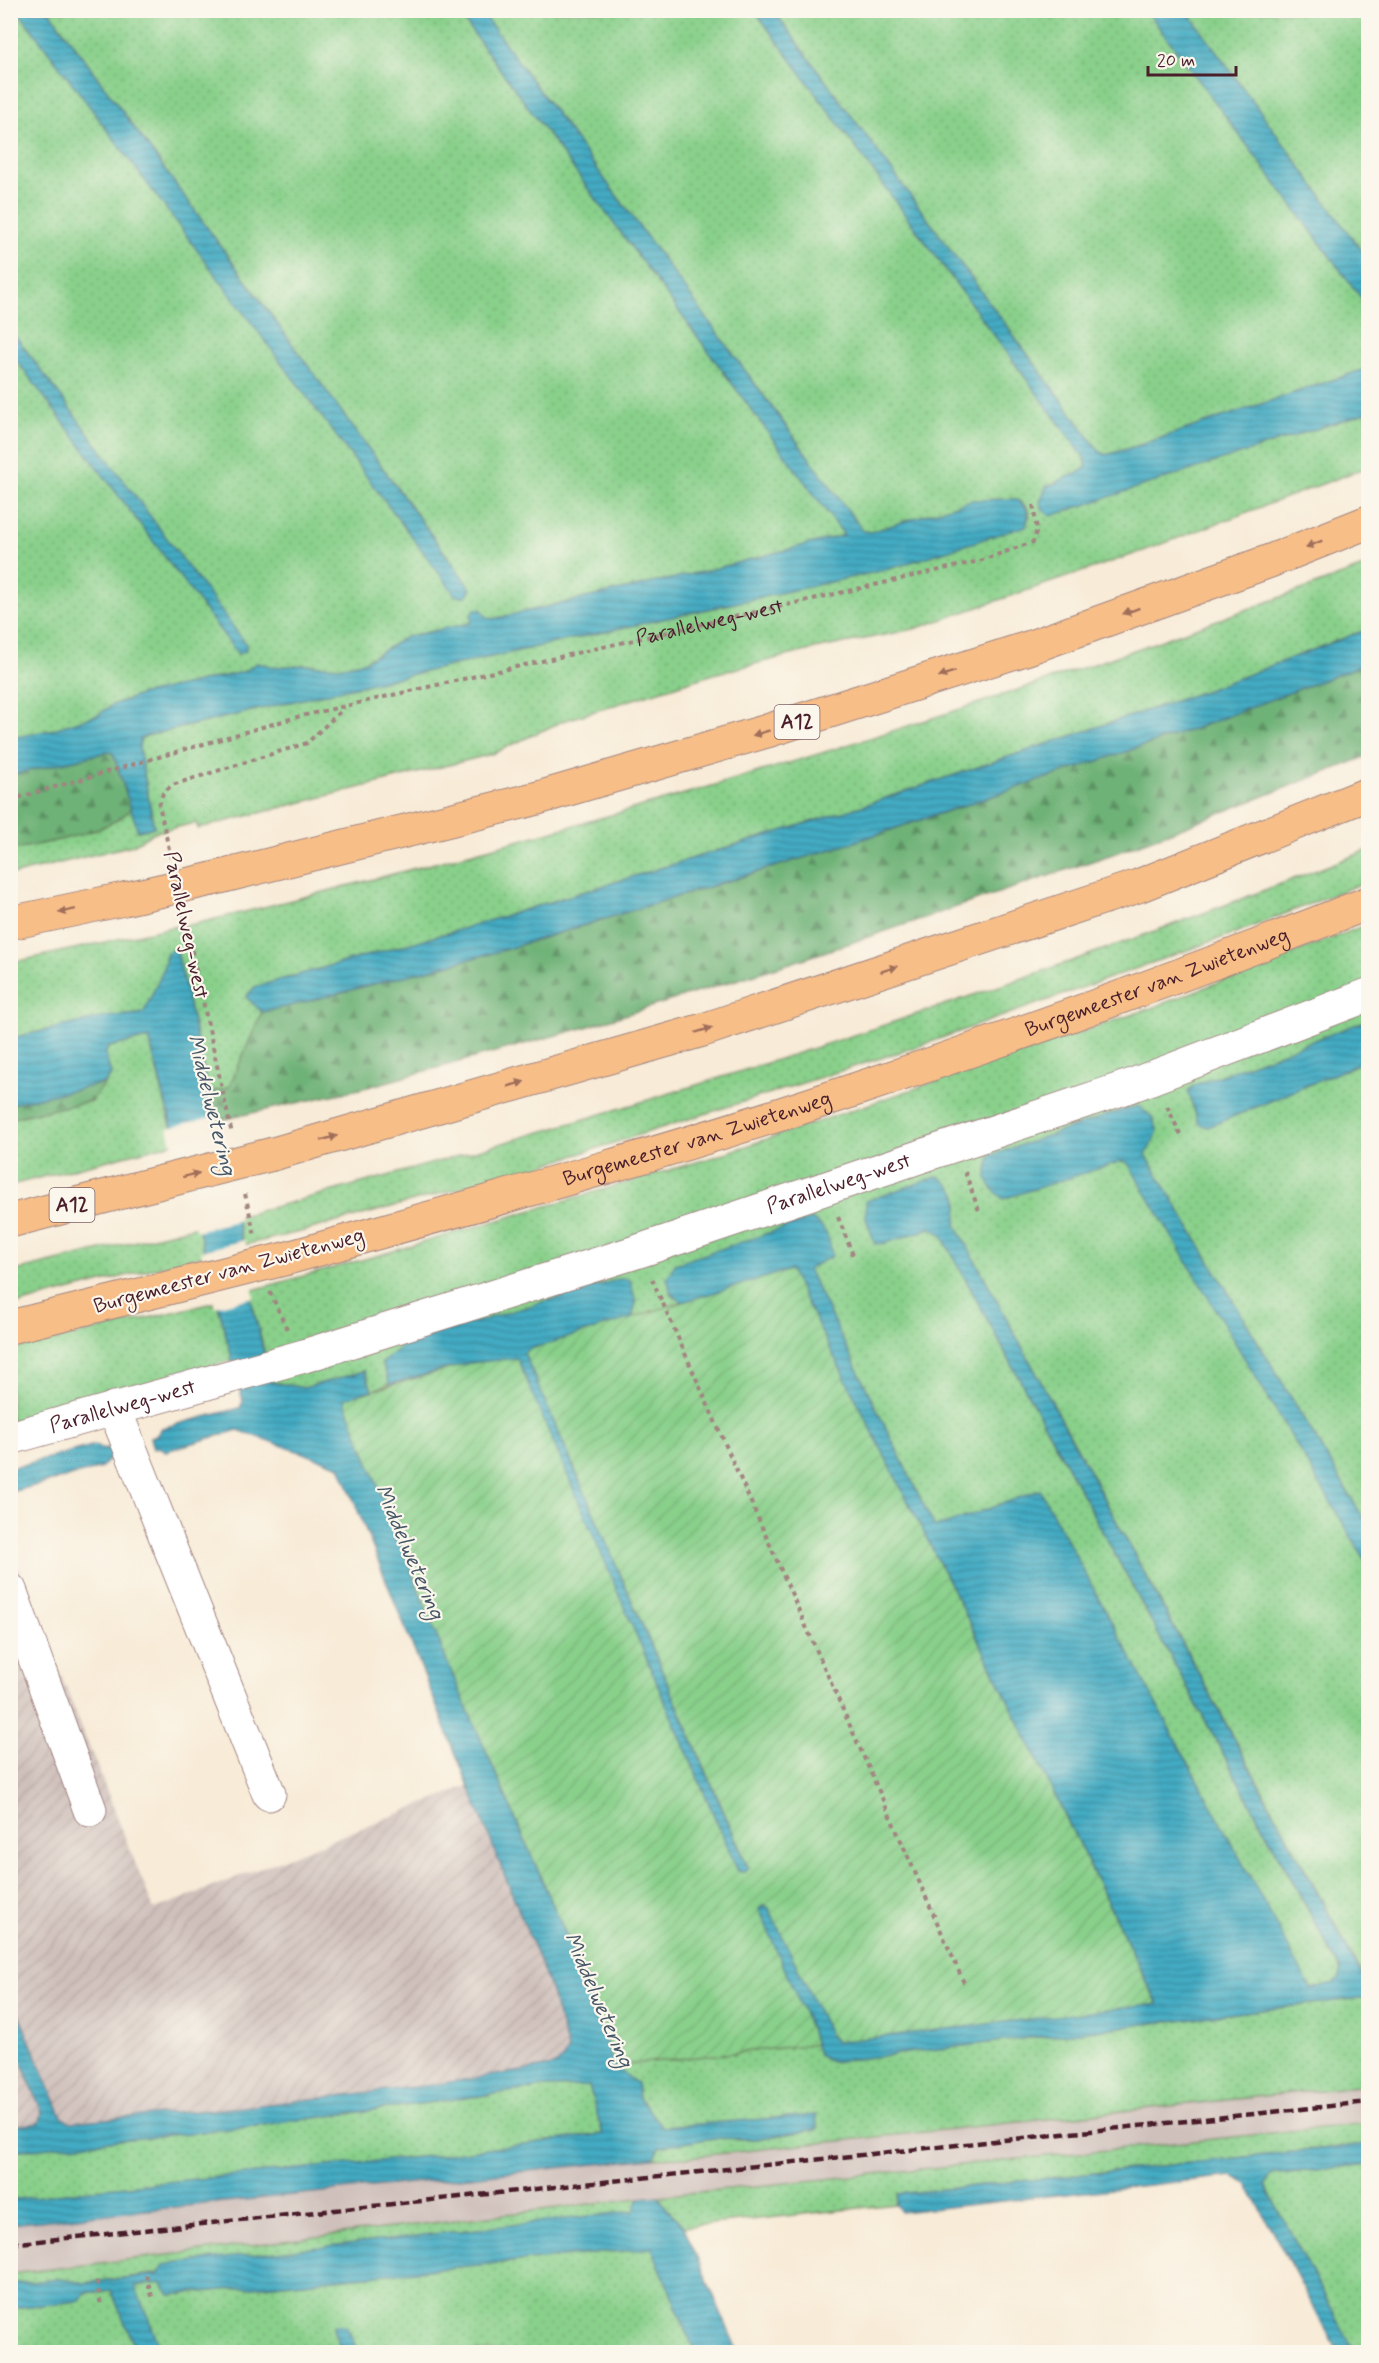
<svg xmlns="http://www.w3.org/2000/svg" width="1379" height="2363" font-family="Mynerve,sans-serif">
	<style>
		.industrial { fill: url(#industrial-furrows) }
		.railway { fill: #cfc0bb }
		.grass { fill: url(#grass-dots); stroke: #6a785b; stroke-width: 1.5 }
		.forest { fill: url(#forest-firs); stroke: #5c6851; stroke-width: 1.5 }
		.garden { fill: url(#garden-furrows); stroke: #6a785b; stroke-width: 1.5 }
		.water { fill: url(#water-rules); stroke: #466577; stroke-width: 1.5 }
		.pier { fill: #f8ebd7 }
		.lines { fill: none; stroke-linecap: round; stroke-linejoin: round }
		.minor-casing { stroke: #a18581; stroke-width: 35 }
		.major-casing { stroke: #a18581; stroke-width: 35 }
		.highway-casing { stroke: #a18581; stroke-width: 35 }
		.path { stroke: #a18581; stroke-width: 4; stroke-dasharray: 4.5 4.5; stroke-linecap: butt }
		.minor { stroke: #fff; stroke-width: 33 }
		.major { stroke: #f7be88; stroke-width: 33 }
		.highway { stroke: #f7be88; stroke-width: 33 }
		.rail { stroke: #4a1f2b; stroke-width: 4.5; stroke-dasharray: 9 4.5; stroke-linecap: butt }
		.major-bridge-casing { stroke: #a18581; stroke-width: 35; stroke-linecap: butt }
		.highway-bridge-casing { stroke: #a18581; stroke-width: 35; stroke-linecap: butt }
		.major-bridge { stroke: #f7be88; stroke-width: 33 }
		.highway-bridge { stroke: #f7be88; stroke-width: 33 }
		.oneway { fill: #a06e5a }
		.labels { text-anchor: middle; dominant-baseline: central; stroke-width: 4.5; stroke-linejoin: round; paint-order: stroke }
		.shield { fill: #fbf7ec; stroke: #7f6065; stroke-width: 1.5 }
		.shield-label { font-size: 20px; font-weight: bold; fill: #4a1f2b }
		.street-label { font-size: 21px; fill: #4a1f2b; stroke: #fbf7ec }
		.water-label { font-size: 22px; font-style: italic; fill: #475768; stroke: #fbf7ec }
	</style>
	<defs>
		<pattern id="industrial-furrows" width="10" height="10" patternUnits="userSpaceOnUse" patternTransform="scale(1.5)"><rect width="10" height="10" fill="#cfc0bb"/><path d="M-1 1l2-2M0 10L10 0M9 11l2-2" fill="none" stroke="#b3a5a1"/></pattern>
		<pattern id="grass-dots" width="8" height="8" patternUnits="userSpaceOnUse" patternTransform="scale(1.5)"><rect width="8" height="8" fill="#89d08b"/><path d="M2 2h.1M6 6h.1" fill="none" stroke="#78b278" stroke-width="1.8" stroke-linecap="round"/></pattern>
		<pattern id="forest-firs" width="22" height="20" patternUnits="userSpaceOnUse" patternTransform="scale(1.5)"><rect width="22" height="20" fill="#6eb277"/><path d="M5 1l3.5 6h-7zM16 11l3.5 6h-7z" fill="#5c9062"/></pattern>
		<pattern id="garden-furrows" width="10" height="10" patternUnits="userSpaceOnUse" patternTransform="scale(1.5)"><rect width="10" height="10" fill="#89d08b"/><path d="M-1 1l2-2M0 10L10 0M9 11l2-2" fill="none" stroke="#78b278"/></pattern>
		<pattern id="water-rules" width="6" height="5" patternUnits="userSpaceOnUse" patternTransform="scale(1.5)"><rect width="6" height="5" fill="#43abc3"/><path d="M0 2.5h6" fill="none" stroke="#3a8b9f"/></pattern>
	</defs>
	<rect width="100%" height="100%" fill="#fbf7ec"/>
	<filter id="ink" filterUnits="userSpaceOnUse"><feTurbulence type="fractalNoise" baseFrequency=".0167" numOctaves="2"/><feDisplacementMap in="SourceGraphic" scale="12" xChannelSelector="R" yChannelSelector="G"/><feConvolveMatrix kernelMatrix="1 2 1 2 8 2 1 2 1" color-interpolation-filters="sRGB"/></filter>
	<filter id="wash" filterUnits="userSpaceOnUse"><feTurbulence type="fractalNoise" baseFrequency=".008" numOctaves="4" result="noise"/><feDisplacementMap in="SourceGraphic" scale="24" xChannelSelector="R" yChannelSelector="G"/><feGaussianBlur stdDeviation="1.35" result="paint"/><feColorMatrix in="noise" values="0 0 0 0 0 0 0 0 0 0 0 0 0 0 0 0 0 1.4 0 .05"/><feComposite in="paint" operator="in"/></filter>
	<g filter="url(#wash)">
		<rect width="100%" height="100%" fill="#f8ebd7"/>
		<!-- industrial -->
		<g class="industrial">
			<path d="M 10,1547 L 154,1910 L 468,1786 L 548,1983 L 568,2044 L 567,2053 L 562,2061 L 553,2066 L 431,2085 L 243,2107 L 78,2122 L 70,2122 L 61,2116 L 11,1994 Z"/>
			<path d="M 10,2035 L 42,2112 L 40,2123 L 11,2126 Z"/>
		</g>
		<!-- railway -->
		<path class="railway" d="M 1368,2085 L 1368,2123 L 659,2196 L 11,2274 L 10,2224 L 653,2158 L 689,2157 Z"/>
		<!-- grass -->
		<g class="grass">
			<path d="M 11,11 L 18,11 L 194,244 L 471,589 L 49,11 L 457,11 L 844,535 L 706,571 L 493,619 L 487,617 L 472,620 L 470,623 L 406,637 L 366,661 L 340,667 L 307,665 L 275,667 L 257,663 L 243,672 L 140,695 L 112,705 L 98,715 L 51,730 L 11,738 Z"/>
			<path d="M 481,11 L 755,11 L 1084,457 L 1087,466 L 1083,470 L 1046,487 L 1051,515 L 1368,412 L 1368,467 L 1146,550 L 914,629 L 815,649 L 714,674 L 563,721 L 492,754 L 200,828 L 198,829 L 196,823 L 155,832 L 133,845 L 11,875 L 10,850 C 42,843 111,834 131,808 L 138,831 L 154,827 L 139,748 L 140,739 L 146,736 L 332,692 L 889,569 L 1030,517 L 1027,507 L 1016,499 L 972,500 L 871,532 L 863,531 Z"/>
			<path d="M 774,11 L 1147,11 L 1368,307 L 1368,368 L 1134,447 L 1106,455 L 1099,451 Z"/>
			<path d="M 1187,11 L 1368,11 L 1368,260 Z"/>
			<path d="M 1368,565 L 1368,629 L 1202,692 L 850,810 L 462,929 L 255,987 L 246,997 L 262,1012 L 229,1087 L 209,1093 L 176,947 L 167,953 L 162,973 L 144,1012 L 139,1014 L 106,1017 L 11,1038 L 10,963 L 172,927 L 195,924 C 539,840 879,744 1212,622 C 1264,603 1317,585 1368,565 Z"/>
			<path d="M 1368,850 L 1368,881 L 1249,928 L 922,1045 L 535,1168 L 300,1232 L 243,1245 L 237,1217 C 620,1115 1000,996 1368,850 Z"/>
			<path d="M 1368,924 L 1368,1020 L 1195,1085 L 1188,1091 L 1199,1124 L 1208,1127 L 1368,1060 L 1368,1526 L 1146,1155 L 1122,1161 L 1128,1162 L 1368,1565 L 1368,1983 L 1367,1983 L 956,1225 L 958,1204 L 866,1218 L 875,1243 L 886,1243 L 930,1228 L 936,1230 L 942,1236 L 1341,1971 L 1340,1979 L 1334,1983 L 1312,1989 L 944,1525 L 934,1526 L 807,1268 L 671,1293 L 682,1302 L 632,1318 L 636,1303 L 630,1280 L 382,1363 L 390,1384 L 372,1390 L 365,1371 L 304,1388 L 272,1382 L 249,1291 L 376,1256 L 714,1157 L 1154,1007 Z"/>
			<path d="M 149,1038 L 175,1143 L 11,1185 L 11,1118 L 91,1101 L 111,1075 L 105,1053 L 109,1047 Z"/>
			<path d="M 198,1226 L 205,1255 L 11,1306 L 11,1272 Z"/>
			<path d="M 217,1302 L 233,1360 L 11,1423 L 10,1350 Z"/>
			<path d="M 1368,1997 L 1368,2085 L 689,2157 L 653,2158 L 659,2147 L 713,2138 L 755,2139 L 817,2129 L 816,2115 L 662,2127 L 639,2098 L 637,2084 L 614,2066 L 815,2044 L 818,2055 L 831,2062 Z"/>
			<path d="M 589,2086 L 603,2134 L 440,2155 L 106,2188 L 11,2200 L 10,2151 L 239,2128 L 545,2087 Z"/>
			<path d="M 1368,2123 L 1368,2144 L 898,2194 L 896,2204 L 684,2227 L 663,2204 L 659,2196 Z"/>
			<path d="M 1368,2164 L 1368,2352 L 1355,2352 L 1265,2185 L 1271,2175 Z"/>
			<path d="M 639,2198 L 635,2211 L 85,2283 L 60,2279 L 11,2284 L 10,2274 Z"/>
			<path d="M 652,2248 L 695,2352 L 358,2352 L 346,2325 L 333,2329 L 342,2352 L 162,2352 L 134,2286 L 161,2283 L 171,2295 Z"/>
			<path d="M 111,2290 L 137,2352 L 11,2352 L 10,2308 L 79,2301 L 86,2293 Z"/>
		</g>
		<!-- forest -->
		<g class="forest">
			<path d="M 1368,663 L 1368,756 L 1113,854 L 806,958 L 586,1027 L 364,1088 L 216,1121 L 209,1093 L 229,1087 L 262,1012 L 500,951 L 848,844 L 1191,730 Z"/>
			<path d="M 108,752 L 113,753 L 131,808 C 111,834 42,843 11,850 L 10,775 Z"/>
			<path d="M 105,1083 L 91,1101 L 11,1118 L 10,1104 Z"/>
		</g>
		<!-- garden -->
		<path class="garden" d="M 790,1269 L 976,1635 L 1158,2005 L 836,2042 L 830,2036 L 810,2028 L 815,2044 L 614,2066 L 584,1976 L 447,1662 L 343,1399 L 469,1363 L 517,1357 L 738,1871 L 745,1872 L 748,1867 L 524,1353 L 526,1350 Z"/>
		<!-- water -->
		<g class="water">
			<path d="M 18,11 L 49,11 L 471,589 L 466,596 L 456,596 Z"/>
			<path d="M 457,11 L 481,11 L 863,531 L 871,532 L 972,500 L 1016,499 C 1027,507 1031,512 1026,526 L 889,569 L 332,692 L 146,736 L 140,739 L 139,748 L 154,827 L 138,831 L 113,753 L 108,752 L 11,775 L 11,738 L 51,730 L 98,715 L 112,705 L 140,695 L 243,672 L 257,663 L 275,667 L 307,665 L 340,667 L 366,661 L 406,637 L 470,623 L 472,620 L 471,615 L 475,609 L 481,609 L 487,617 L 493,619 L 706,571 L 844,535 Z"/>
			<path d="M 755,11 L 774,11 L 1099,451 L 1106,455 L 1134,447 L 1368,368 L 1368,412 L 1051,516 L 1043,510 L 1040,502 L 1046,487 L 1083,470 L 1087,466 L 1084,457 Z"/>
			<path d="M 1147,11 L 1187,11 L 1368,260 L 1368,307 Z"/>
			<path d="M 11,330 L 246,644 L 246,651 L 238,654 L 11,353 Z"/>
			<path d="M 1368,629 L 1368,663 L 1191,730 L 848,844 L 500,951 L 290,1006 L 262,1012 L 246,997 L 255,987 L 462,929 L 850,810 L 1202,692 Z"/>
			<path d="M 176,947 L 246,1260 L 249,1291 L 271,1382 L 304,1388 L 365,1371 L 372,1390 L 344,1399 L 447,1662 L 584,1976 L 614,2066 L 637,2084 L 639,2098 L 662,2127 L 816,2115 L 817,2129 L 755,2139 L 713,2138 L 659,2147 L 653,2158 L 11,2224 L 11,2200 L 106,2188 L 440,2155 L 603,2134 L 589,2086 L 545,2087 L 239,2128 L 11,2151 L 11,2126 L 40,2123 L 42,2112 L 11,2035 L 10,1994 L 61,2115 L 70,2122 L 243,2107 L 431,2085 L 553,2066 L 562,2061 L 568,2049 L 548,1983 L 340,1466 L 238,1430 L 166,1451 L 159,1447 L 153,1449 L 150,1437 L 157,1435 L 162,1428 L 240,1408 L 243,1401 L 149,1038 L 109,1047 L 105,1053 L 111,1075 L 105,1083 L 11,1104 L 11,1038 L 106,1017 L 139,1014 L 144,1012 L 162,973 L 167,953 Z"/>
			<path d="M 1368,1020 L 1368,1060 L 1208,1127 L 1199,1124 L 1188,1091 L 1195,1085 Z"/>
			<path d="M 1138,1106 L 1151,1116 L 1158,1131 L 1146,1155 L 1368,1526 L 1368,1565 L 1128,1163 L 1122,1161 L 1003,1199 C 985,1183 984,1179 990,1156 L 1119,1111 Z"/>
			<path d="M 939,1176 C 962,1195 959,1196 956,1225 L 1366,1983 L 1368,1983 L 1368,1997 L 831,2062 L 818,2055 L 810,2028 L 759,1909 L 764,1905 L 769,1908 L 830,2036 L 836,2042 L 1158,2004 L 976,1635 L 790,1270 L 682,1302 L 671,1293 L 667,1278 L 675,1264 L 811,1219 C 827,1227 830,1240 832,1256 L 808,1269 L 934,1526 L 944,1525 L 1040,1490 L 1311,1989 L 1334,1983 L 1340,1979 L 1341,1970 L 942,1236 L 936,1230 L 930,1228 L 886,1243 L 875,1244 L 866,1218 L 866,1201 Z"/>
			<path d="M 623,1278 L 630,1280 L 636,1303 L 632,1318 L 527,1350 L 524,1353 L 748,1868 L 745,1872 L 738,1871 L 517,1358 L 469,1363 L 390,1384 L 382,1363 L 406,1343 Z"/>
			<path d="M 95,1445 L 103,1449 L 110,1447 L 113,1459 L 107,1461 L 101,1468 L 11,1492 L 11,1468 Z"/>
			<path d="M 1368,2144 L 1368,2164 L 1271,2175 L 1265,2185 L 1355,2352 L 1338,2352 L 1247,2184 L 1232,2176 L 901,2212 L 896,2204 L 898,2194 Z"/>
			<path d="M 659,2196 L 663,2204 L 684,2227 L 738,2352 L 695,2352 L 652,2248 L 170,2295 L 161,2283 L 135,2286 L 162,2352 L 137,2352 L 111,2290 L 86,2293 L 79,2301 L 11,2308 L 11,2284 L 60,2279 L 85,2283 L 159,2274 L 163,2265 L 634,2211 L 639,2198 Z"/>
			<path d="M 335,2325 L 346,2325 L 358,2352 L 342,2352 L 333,2329 Z"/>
		</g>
		<!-- pier -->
		<g class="pier">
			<path d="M 218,1115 L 240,1220 L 196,1231 L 168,1128 Z"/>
			<path d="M 245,1240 L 254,1297 L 215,1307 L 201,1251 Z"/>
		</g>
	</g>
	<g filter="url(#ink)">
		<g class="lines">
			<!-- minor casing -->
			<g class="minor-casing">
				<g id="minor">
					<path d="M 114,1408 L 269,1794"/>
					<path id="s2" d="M 10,1438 L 304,1356 L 639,1251 L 1130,1086 L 1368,995"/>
					<path d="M 10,1590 L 90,1810"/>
				</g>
			</g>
			<!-- major casing -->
			<g class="major-casing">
				<g id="major">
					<path id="s3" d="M 288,1258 C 464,1208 641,1160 815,1103 C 1001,1042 1186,975 1368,903"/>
					<path d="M 10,1327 L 164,1289"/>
				</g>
			</g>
			<!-- highway casing -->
			<g class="highway-casing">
				<g id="highway">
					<path d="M 212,879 L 538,798 L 767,731 L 1028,648 L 1270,561 L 1368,522"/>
					<path d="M 10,923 L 124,899"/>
					<path d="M 273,1154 L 703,1030 L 1138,886 L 1368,794"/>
					<path d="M 10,1221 L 134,1189"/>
				</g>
			</g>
			<!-- path -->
			<g class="path">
				<path id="s1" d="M 10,800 L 297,717 L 979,561 L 1033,542 L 1037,530 L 1033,504"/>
				<path d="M 171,858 L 159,805 L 163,793 L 172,785 L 307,743 L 344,708"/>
				<path d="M 184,915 L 232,1134"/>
				<path d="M 1167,1106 L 1182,1138"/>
				<path d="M 965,1172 L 979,1211"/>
				<path d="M 245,1194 L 255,1236"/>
				<path d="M 838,1217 L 854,1258"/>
				<path d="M 652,1279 L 964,1983"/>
				<path d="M 270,1292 L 287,1329"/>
				<path d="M 146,2275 L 153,2300"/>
				<path d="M 97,2281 L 101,2307"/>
			</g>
			<!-- minor -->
			<use href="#minor" class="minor"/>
			<!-- major -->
			<use href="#major" class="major"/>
			<!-- highway -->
			<use href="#highway" class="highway"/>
			<!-- rail -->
			<path class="rail" d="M 10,2244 L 1368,2102"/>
			<!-- major-bridge casing -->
			<g class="major-bridge-casing">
				<path id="major-bridge" d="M 164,1289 L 288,1258"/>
			</g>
			<!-- highway-bridge casing -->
			<g class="highway-bridge-casing">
				<g id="highway-bridge">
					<path d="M 124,899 L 212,879"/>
					<path d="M 134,1189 L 273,1154"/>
				</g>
			</g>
			<!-- major-bridge -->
			<use href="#major-bridge" class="major-bridge"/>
			<!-- highway-bridge -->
			<use href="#highway-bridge" class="highway-bridge"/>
		</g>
		<!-- one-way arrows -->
		<defs><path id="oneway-solid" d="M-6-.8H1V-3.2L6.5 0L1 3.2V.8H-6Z" transform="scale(1.5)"/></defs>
		<g class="oneway">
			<use href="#oneway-solid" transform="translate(1314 544) rotate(158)"/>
			<use href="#oneway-solid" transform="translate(1131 611) rotate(160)"/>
			<use href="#oneway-solid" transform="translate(947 674) rotate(162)"/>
			<use href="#oneway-solid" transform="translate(761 733) rotate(163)"/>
			<use href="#oneway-solid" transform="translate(67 911) rotate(168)"/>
			<use href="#oneway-solid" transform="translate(889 969) rotate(-18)"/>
			<use href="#oneway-solid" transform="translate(704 1030) rotate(-17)"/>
			<use href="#oneway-solid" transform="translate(516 1084) rotate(-16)"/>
			<use href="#oneway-solid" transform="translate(329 1138) rotate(-16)"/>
			<use href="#oneway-solid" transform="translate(191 1175) rotate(-14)"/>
		</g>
	</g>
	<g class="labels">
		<!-- shield labels -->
		<g class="shield">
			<rect x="774.5" y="705" width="45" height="34" rx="4.5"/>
			<rect x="49.5" y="1188" width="45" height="34" rx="4.5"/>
		</g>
		<g class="shield-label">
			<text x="797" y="722">A12</text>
			<text x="72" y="1205">A12</text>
		</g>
		<!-- street labels -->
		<g class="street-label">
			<text stroke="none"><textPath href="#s1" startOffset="722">Parallelweg-west</textPath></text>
			<text transform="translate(186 925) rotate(78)">Parallelweg-west</text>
			<text stroke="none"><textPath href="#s3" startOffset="912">Burgemeester van Zwietenweg</textPath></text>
			<text stroke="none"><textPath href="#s3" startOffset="426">Burgemeester van Zwietenweg</textPath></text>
			<text stroke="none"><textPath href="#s2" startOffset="867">Parallelweg-west</textPath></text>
			<text transform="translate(229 1271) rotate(-15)">Burgemeester van Zwietenweg</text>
			<text stroke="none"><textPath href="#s2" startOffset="117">Parallelweg-west</textPath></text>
		</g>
		<!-- water labels -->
		<g class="water-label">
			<text transform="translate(211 1105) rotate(76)">Middelwetering</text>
			<text transform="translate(409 1552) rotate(67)">Middelwetering</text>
			<text transform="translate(598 2000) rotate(67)">Middelwetering</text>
		</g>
	</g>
	<!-- margin -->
	<rect width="1379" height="2363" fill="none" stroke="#fbf7ec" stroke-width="36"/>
	<!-- scale -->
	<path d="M1148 66v9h88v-9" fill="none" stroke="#4a1f2b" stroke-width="3"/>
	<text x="1157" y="66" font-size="18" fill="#4a1f2b" stroke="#fbf7ec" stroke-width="4.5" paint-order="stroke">20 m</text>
</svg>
